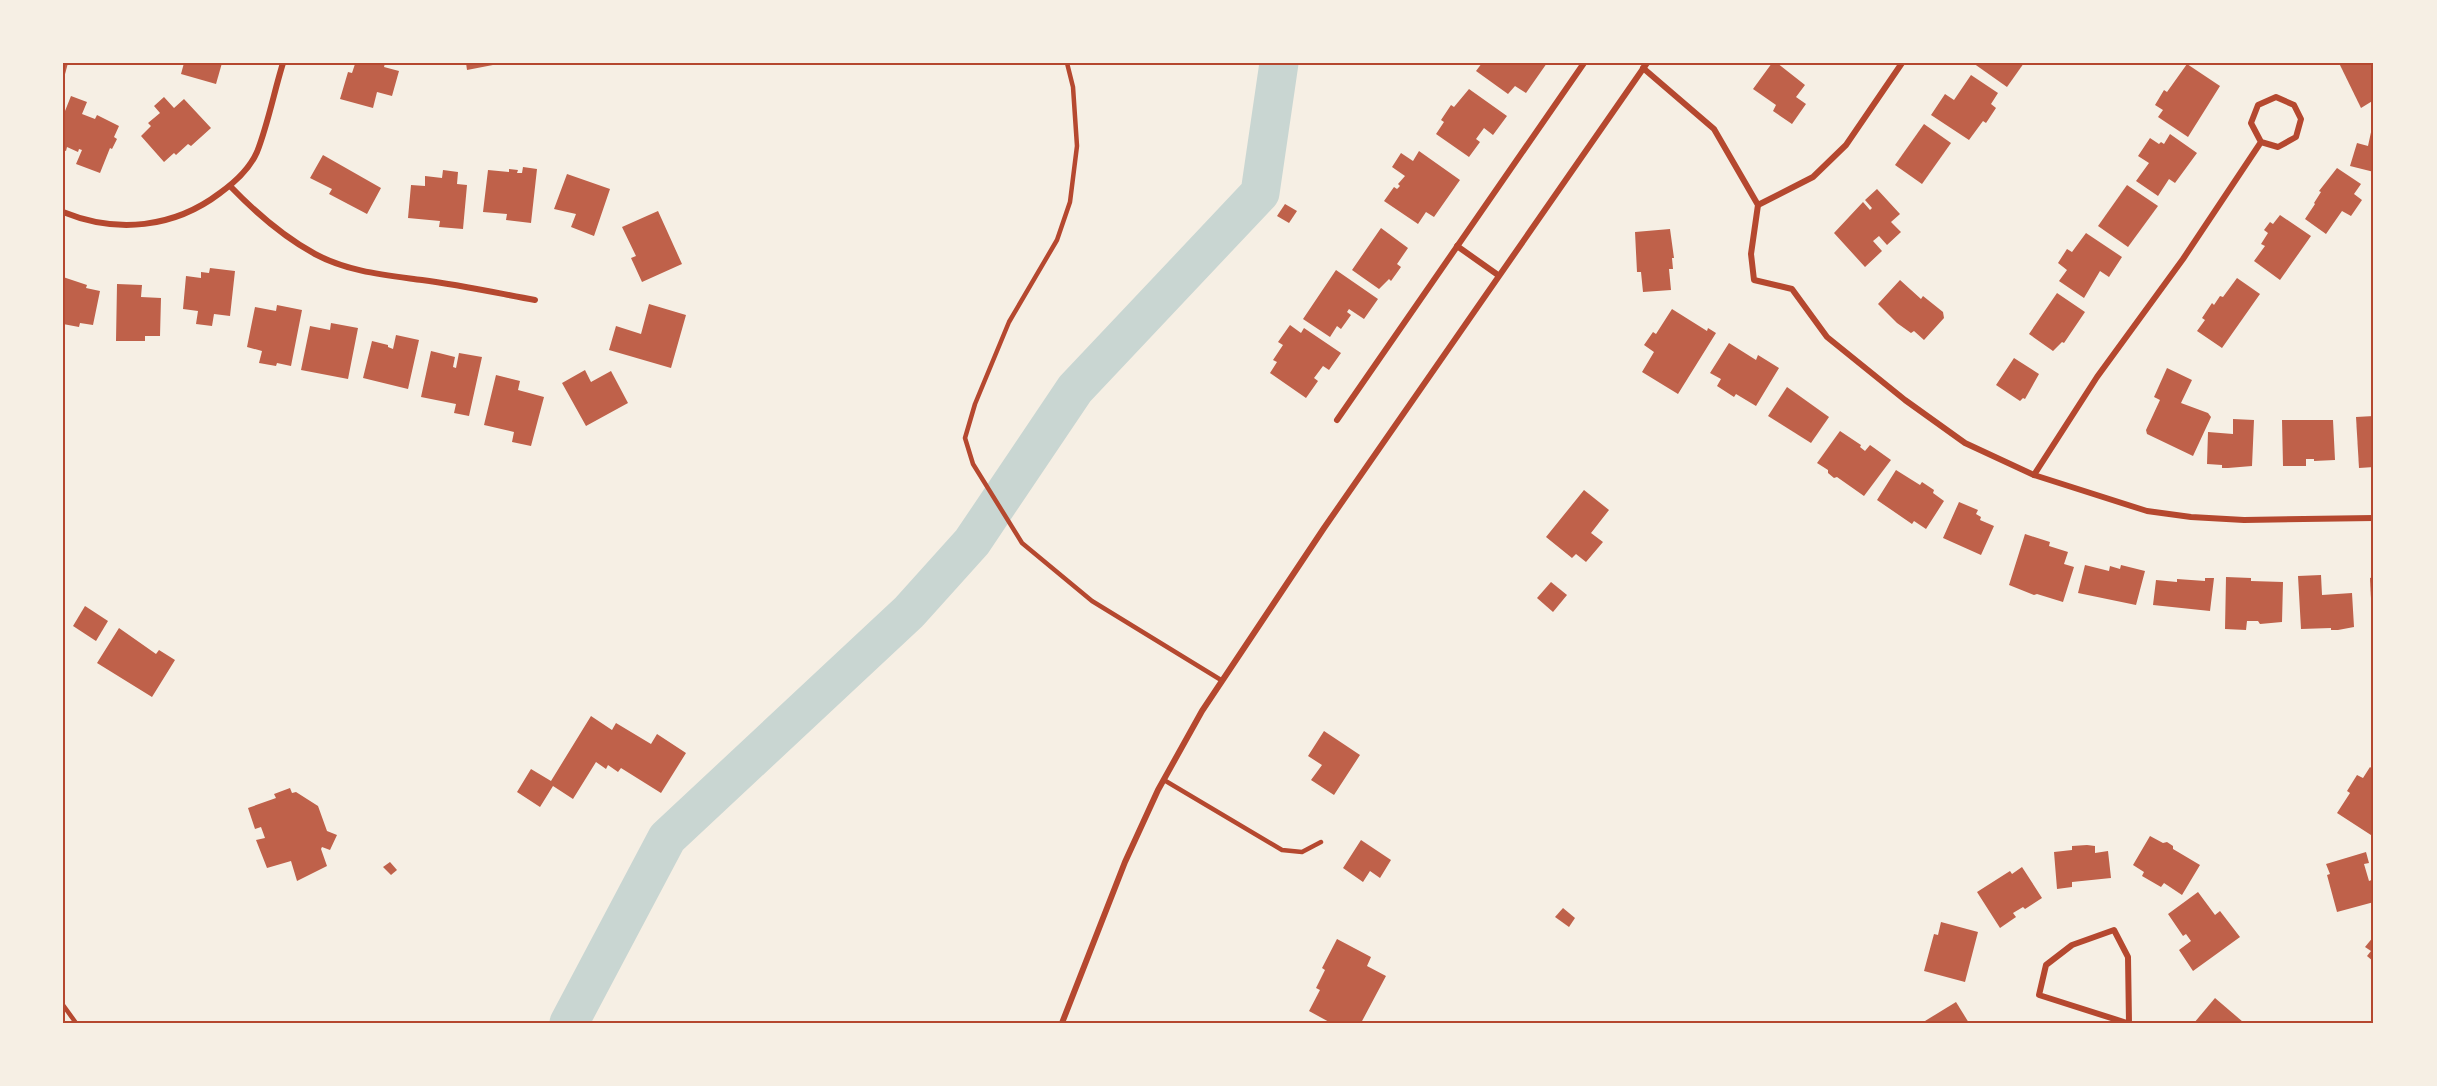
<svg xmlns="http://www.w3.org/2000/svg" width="2437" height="1086" font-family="'Work Sans',sans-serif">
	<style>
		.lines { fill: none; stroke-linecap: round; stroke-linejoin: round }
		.river { stroke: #c9d6d2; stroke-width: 39 }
		.building { fill: #bf614a }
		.service { stroke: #b5482f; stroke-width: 4.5 }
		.minor { stroke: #b5482f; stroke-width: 6 }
		.neatline { fill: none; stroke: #b5482f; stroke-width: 2 }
	</style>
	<rect width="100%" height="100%" fill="#f6efe4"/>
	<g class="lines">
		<!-- river -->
		<path class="river" d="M 569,1023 L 667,838 L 909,612 L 972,542 L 1075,389 L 1260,193 L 1279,63"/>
	</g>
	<!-- building -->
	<g class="building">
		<path d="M 63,63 L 68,63 L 64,78 L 63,78 Z"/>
		<path d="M 184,63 L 222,63 L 216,84 L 181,74 Z"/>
		<path d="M 359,63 L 385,63 L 384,67 L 399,71 L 392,96 L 377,92 L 373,108 L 340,99 L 348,72 L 352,73 L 355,64 L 358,65 Z"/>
		<path d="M 466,63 L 498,63 L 498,64 L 467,70 Z"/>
		<path d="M 1482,63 L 1547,63 L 1526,93 L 1515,86 L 1508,94 L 1476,71 Z"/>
		<path d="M 1772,63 L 1777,63 L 1805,85 L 1796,97 L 1806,104 L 1792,124 L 1773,111 L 1776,105 L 1753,89 Z"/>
		<path d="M 1973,63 L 2024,63 L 2007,87 Z"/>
		<path d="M 2339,63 L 2374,63 L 2374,100 L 2361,108 Z"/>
		<path d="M 2187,64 L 2220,86 L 2188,137 L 2158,117 L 2163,110 L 2155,105 L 2164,90 L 2167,92 Z"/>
		<path d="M 1971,75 L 1998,93 L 1991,104 L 1996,108 L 1986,123 L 1983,121 L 1969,140 L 1931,115 L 1945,94 L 1954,100 Z"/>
		<path d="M 1469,89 L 1507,116 L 1493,135 L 1484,128 L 1476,139 L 1480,142 L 1469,157 L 1436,134 L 1444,122 L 1441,120 L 1451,105 L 1454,107 Z"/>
		<path d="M 71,96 L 87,102 L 82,114 L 95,119 L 97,115 L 119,126 L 114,137 L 117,139 L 112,149 L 110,148 L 100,173 L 76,164 L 82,150 L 79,149 L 78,152 L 67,147 L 66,151 L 63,150 L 63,116 Z"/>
		<path d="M 164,97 L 174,108 L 184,99 L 211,128 L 191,146 L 188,144 L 176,155 L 174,153 L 164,162 L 141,136 L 151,126 L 148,123 L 160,113 L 154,106 Z"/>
		<path d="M 2373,123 L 2374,123 L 2374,172 L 2350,166 L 2357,143 L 2368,146 Z"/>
		<path d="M 1924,124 L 1951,143 L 1922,184 L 1895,165 Z"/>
		<path d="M 2170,134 L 2197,153 L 2175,183 L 2169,179 L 2158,196 L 2136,181 L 2149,163 L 2138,156 L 2150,138 L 2159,144 L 2161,142 L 2164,144 Z"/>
		<path d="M 1419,151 L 1460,180 L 1434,217 L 1426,212 L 1418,224 L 1384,201 L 1394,187 L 1397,189 L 1400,186 L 1398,184 L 1405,176 L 1392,167 L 1401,153 L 1413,161 Z"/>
		<path d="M 323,155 L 381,188 L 367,214 L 329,194 L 332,189 L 310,178 Z"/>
		<path d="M 523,167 L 537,169 L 531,223 L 506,220 L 507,214 L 483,212 L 488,170 L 509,172 L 509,169 L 518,170 L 517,173 L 522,173 Z"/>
		<path d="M 2337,168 L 2361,184 L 2354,194 L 2362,200 L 2351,216 L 2342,211 L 2326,234 L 2305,219 L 2315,204 L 2314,203 L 2321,192 L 2319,191 Z"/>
		<path d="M 443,170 L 458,172 L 457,184 L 467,185 L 463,229 L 439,227 L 440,221 L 408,218 L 411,185 L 425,186 L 425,176 L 442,178 Z"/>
		<path d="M 567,174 L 610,189 L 594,236 L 571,227 L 576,214 L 554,209 Z"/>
		<path d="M 2127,185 L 2158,206 L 2128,247 L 2098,226 Z"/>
		<path d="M 1877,189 L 1900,214 L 1891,222 L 1901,232 L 1887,245 L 1879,236 L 1873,241 L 1882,251 L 1865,267 L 1834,233 L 1863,202 L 1870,210 L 1872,208 L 1865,200 Z"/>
		<path d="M 1285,204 L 1297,211 L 1289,223 L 1277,216 Z"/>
		<path d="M 658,211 L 682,264 L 642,282 L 631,258 L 636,256 L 622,227 Z"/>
		<path d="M 2280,215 L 2311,236 L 2280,280 L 2254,261 L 2265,246 L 2261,244 L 2268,233 L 2264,230 L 2270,222 L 2273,224 Z"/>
		<path d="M 1381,228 L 1408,248 L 1397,264 L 1401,267 L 1391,281 L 1389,279 L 1379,289 L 1352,270 Z"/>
		<path d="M 1670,229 L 1674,258 L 1672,258 L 1673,269 L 1669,269 L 1671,290 L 1643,292 L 1641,272 L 1637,272 L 1635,232 Z"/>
		<path d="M 2086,233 L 2122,257 L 2109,277 L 2100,271 L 2084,298 L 2059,281 L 2067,270 L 2058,263 L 2067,249 L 2072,252 Z"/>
		<path d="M 210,268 L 235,271 L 230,316 L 214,314 L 212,326 L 196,324 L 198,311 L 183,309 L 186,276 L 201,278 L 201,272 L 209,273 Z"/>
		<path d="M 1336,270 L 1378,299 L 1364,319 L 1349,309 L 1347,312 L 1351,315 L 1341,329 L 1337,326 L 1330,337 L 1303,319 Z"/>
		<path d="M 63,277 L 87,285 L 86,288 L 100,291 L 93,325 L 80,323 L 79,327 L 63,324 Z"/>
		<path d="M 2237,278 L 2260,294 L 2222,348 L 2197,331 L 2205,320 L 2202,318 L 2212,303 L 2214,305 L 2220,296 L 2223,297 Z"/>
		<path d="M 1900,280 L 1921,299 L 1923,296 L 1943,312 L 1944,318 L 1924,340 L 1914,331 L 1911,333 L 1897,323 L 1878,304 Z"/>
		<path d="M 117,284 L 142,285 L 141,297 L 161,298 L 160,336 L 145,336 L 145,341 L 116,341 Z"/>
		<path d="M 2057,293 L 2085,312 L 2064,343 L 2062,342 L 2053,351 L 2029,334 Z"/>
		<path d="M 649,304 L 686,315 L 671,368 L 609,350 L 616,326 L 641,334 Z"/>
		<path d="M 277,305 L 302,310 L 291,366 L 277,363 L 276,366 L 259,363 L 262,351 L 247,347 L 255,307 L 276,311 Z"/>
		<path d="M 1672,309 L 1707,331 L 1708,328 L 1716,333 L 1678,394 L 1642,372 L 1654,352 L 1644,345 L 1653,332 L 1656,334 Z"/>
		<path d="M 331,323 L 358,328 L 348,379 L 301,370 L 310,326 L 330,330 Z"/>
		<path d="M 1290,325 L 1301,333 L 1304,328 L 1341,353 L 1329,370 L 1323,366 L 1314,378 L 1318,381 L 1306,398 L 1270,373 L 1277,362 L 1273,360 L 1283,345 L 1278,342 Z"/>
		<path d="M 396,335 L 419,340 L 408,389 L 363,378 L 372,341 L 388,345 L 388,347 L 393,349 Z"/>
		<path d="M 1729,343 L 1756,360 L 1758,355 L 1779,368 L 1756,406 L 1736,394 L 1734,397 L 1717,386 L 1721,379 L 1710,373 Z"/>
		<path d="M 431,351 L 455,357 L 453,367 L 456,368 L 459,353 L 482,357 L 469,416 L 454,413 L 456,404 L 421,397 Z"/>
		<path d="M 2014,358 L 2039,374 L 2025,399 L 2023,398 L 2020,401 L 1996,385 Z"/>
		<path d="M 2167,368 L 2192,380 L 2181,403 L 2208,413 L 2211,417 L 2193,456 L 2147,434 L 2146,430 L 2160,400 L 2154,397 Z"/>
		<path d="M 585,370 L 591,382 L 611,371 L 628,403 L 586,426 L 562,383 Z"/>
		<path d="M 496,375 L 520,381 L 518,390 L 544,397 L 531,446 L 512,442 L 514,432 L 484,425 Z"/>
		<path d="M 1787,387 L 1829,417 L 1811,443 L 1768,416 Z"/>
		<path d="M 2374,416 L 2374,467 L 2359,468 L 2356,417 Z"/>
		<path d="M 2233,419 L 2254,420 L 2252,466 L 2228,468 L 2222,468 L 2222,465 L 2207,464 L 2208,432 L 2233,434 Z"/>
		<path d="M 2282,420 L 2333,420 L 2335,460 L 2314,461 L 2314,459 L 2306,459 L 2306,466 L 2283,466 Z"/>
		<path d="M 1840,431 L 1861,445 L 1860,447 L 1865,451 L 1870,445 L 1891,460 L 1864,496 L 1837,477 L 1834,478 L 1828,473 L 1828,470 L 1817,463 Z"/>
		<path d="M 1896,470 L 1920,485 L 1922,482 L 1934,490 L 1933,493 L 1944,501 L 1926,529 L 1914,521 L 1912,524 L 1877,500 Z"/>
		<path d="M 1584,490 L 1609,510 L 1591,533 L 1603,542 L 1586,562 L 1576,554 L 1572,558 L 1546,537 Z"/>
		<path d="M 1959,502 L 1978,510 L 1976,514 L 1981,517 L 1980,520 L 1994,526 L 1981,555 L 1943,538 Z"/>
		<path d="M 2025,534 L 2050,542 L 2049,546 L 2068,552 L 2064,564 L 2074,567 L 2063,602 L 2037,594 L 2034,595 L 2009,585 Z"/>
		<path d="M 2085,565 L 2109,571 L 2110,566 L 2120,569 L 2121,565 L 2145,571 L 2136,605 L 2078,593 Z"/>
		<path d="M 2321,575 L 2322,595 L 2352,593 L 2354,627 L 2338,630 L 2331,630 L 2331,628 L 2301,629 L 2298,576 Z"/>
		<path d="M 2226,577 L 2251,578 L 2251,581 L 2283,582 L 2282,622 L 2260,624 L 2258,621 L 2247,621 L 2246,630 L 2225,629 Z"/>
		<path d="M 2374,577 L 2374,619 L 2372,619 L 2370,578 Z"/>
		<path d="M 2205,578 L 2214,578 L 2210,611 L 2153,605 L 2156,580 L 2177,582 L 2177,579 L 2205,581 Z"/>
		<path d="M 1551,582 L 1567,595 L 1553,612 L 1537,598 Z"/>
		<path d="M 85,606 L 108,621 L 96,641 L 73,626 Z"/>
		<path d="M 119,628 L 156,654 L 159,650 L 175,660 L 152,697 L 97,663 Z"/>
		<path d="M 591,716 L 612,730 L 616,723 L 651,744 L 657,734 L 686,753 L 661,793 L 621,768 L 618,772 L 608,765 L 606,769 L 596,762 L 573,799 L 553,786 L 540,807 L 517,792 L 531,769 L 551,781 Z"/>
		<path d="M 1324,731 L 1360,755 L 1334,795 L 1311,780 L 1322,765 L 1308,756 Z"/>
		<path d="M 2370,767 L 2374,770 L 2374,837 L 2337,813 L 2350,793 L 2347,791 L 2357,775 L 2363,778 Z"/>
		<path d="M 290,788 L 292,793 L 296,792 L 318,806 L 327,831 L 337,835 L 330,850 L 322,847 L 321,849 L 327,866 L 297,881 L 291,861 L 267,868 L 256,840 L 265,838 L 261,827 L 255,829 L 248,808 L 276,798 L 274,794 Z"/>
		<path d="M 2150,836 L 2163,843 L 2167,842 L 2173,846 L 2173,849 L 2200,865 L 2182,895 L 2164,883 L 2161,887 L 2142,876 L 2144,872 L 2133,865 Z"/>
		<path d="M 1361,840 L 1391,860 L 1380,878 L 1370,871 L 1363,882 L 1343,868 Z"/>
		<path d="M 2087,845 L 2095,846 L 2095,853 L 2108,851 L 2111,878 L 2072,882 L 2072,887 L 2057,889 L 2054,852 L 2072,850 L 2072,846 Z"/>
		<path d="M 2366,852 L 2369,863 L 2364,864 L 2369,881 L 2374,879 L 2374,902 L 2337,912 L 2327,875 L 2330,874 L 2326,864 Z"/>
		<path d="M 390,862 L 397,870 L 391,875 L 383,867 Z"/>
		<path d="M 2022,867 L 2042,898 L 2025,909 L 2023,907 L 2013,913 L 2016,917 L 2000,928 L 1977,892 L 2010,871 L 2012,874 Z"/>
		<path d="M 2198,892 L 2215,915 L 2220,911 L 2240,937 L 2193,971 L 2179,950 L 2191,941 L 2186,934 L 2183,936 L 2168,914 Z"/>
		<path d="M 1563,908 L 1575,918 L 1569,927 L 1555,917 Z"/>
		<path d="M 1941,922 L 1978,932 L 1965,982 L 1924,971 L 1934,934 L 1938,935 Z"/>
		<path d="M 2374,936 L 2374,962 L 2367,956 L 2371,951 L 2365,947 Z"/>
		<path d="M 1337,939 L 1371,957 L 1367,966 L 1386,976 L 1361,1023 L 1331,1023 L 1309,1011 L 1320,990 L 1316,988 L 1325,970 L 1322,968 Z"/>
		<path d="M 2215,998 L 2243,1022 L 2242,1023 L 2194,1023 Z"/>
		<path d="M 1956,1002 L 1969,1023 L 1926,1023 L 1925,1021 Z"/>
	</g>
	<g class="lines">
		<!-- service -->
		<g class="service">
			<path d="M 1067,63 L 1073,87 L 1077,146 L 1070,202 L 1057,240 L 1009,322 L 975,404 L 965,438 L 973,464 L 1022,543 L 1092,601 L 1221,680"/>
			<path d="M 1164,780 L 1282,850 L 1302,852 L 1321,842"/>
			<path d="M 63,1005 L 76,1023"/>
		</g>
		<!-- minor -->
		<g class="minor">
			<path d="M 1643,68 L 1714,129 L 1758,205 L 1751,254 L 1754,280 L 1792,289 L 1827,337 L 1905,400 L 1965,443 L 2034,475 L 2147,511 L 2191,517 L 2244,520 L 2374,518"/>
			<path d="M 230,186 C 256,213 282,236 315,254 C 349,272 385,275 422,280 C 460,285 497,293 535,300"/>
			<path d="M 1758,205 L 1813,177 L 1846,145 L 1902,63"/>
			<path d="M 63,212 C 117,234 174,228 220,193 C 234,183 250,168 257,152 C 268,124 274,92 283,63"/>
			<path d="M 1457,246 L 1498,275"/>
			<path d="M 1337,420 L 1584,63"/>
			<path d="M 2034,475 L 2097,377 L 2183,259 L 2261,142 L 2278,147 L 2296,137 L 2301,119 L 2294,105 L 2276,97 L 2258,105 L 2251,123 L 2261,142"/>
			<path d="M 1062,1023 L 1125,862 L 1158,790 L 1202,711 L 1324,528 L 1647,63"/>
			<path d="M 2127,1023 L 2039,995 L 2046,965 L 2072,945 L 2114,930 L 2128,957 L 2129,1023"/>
		</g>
	</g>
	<!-- border -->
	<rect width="2437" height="1086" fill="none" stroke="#f6efe4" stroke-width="129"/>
	<rect x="64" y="64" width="2308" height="958" class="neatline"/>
</svg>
